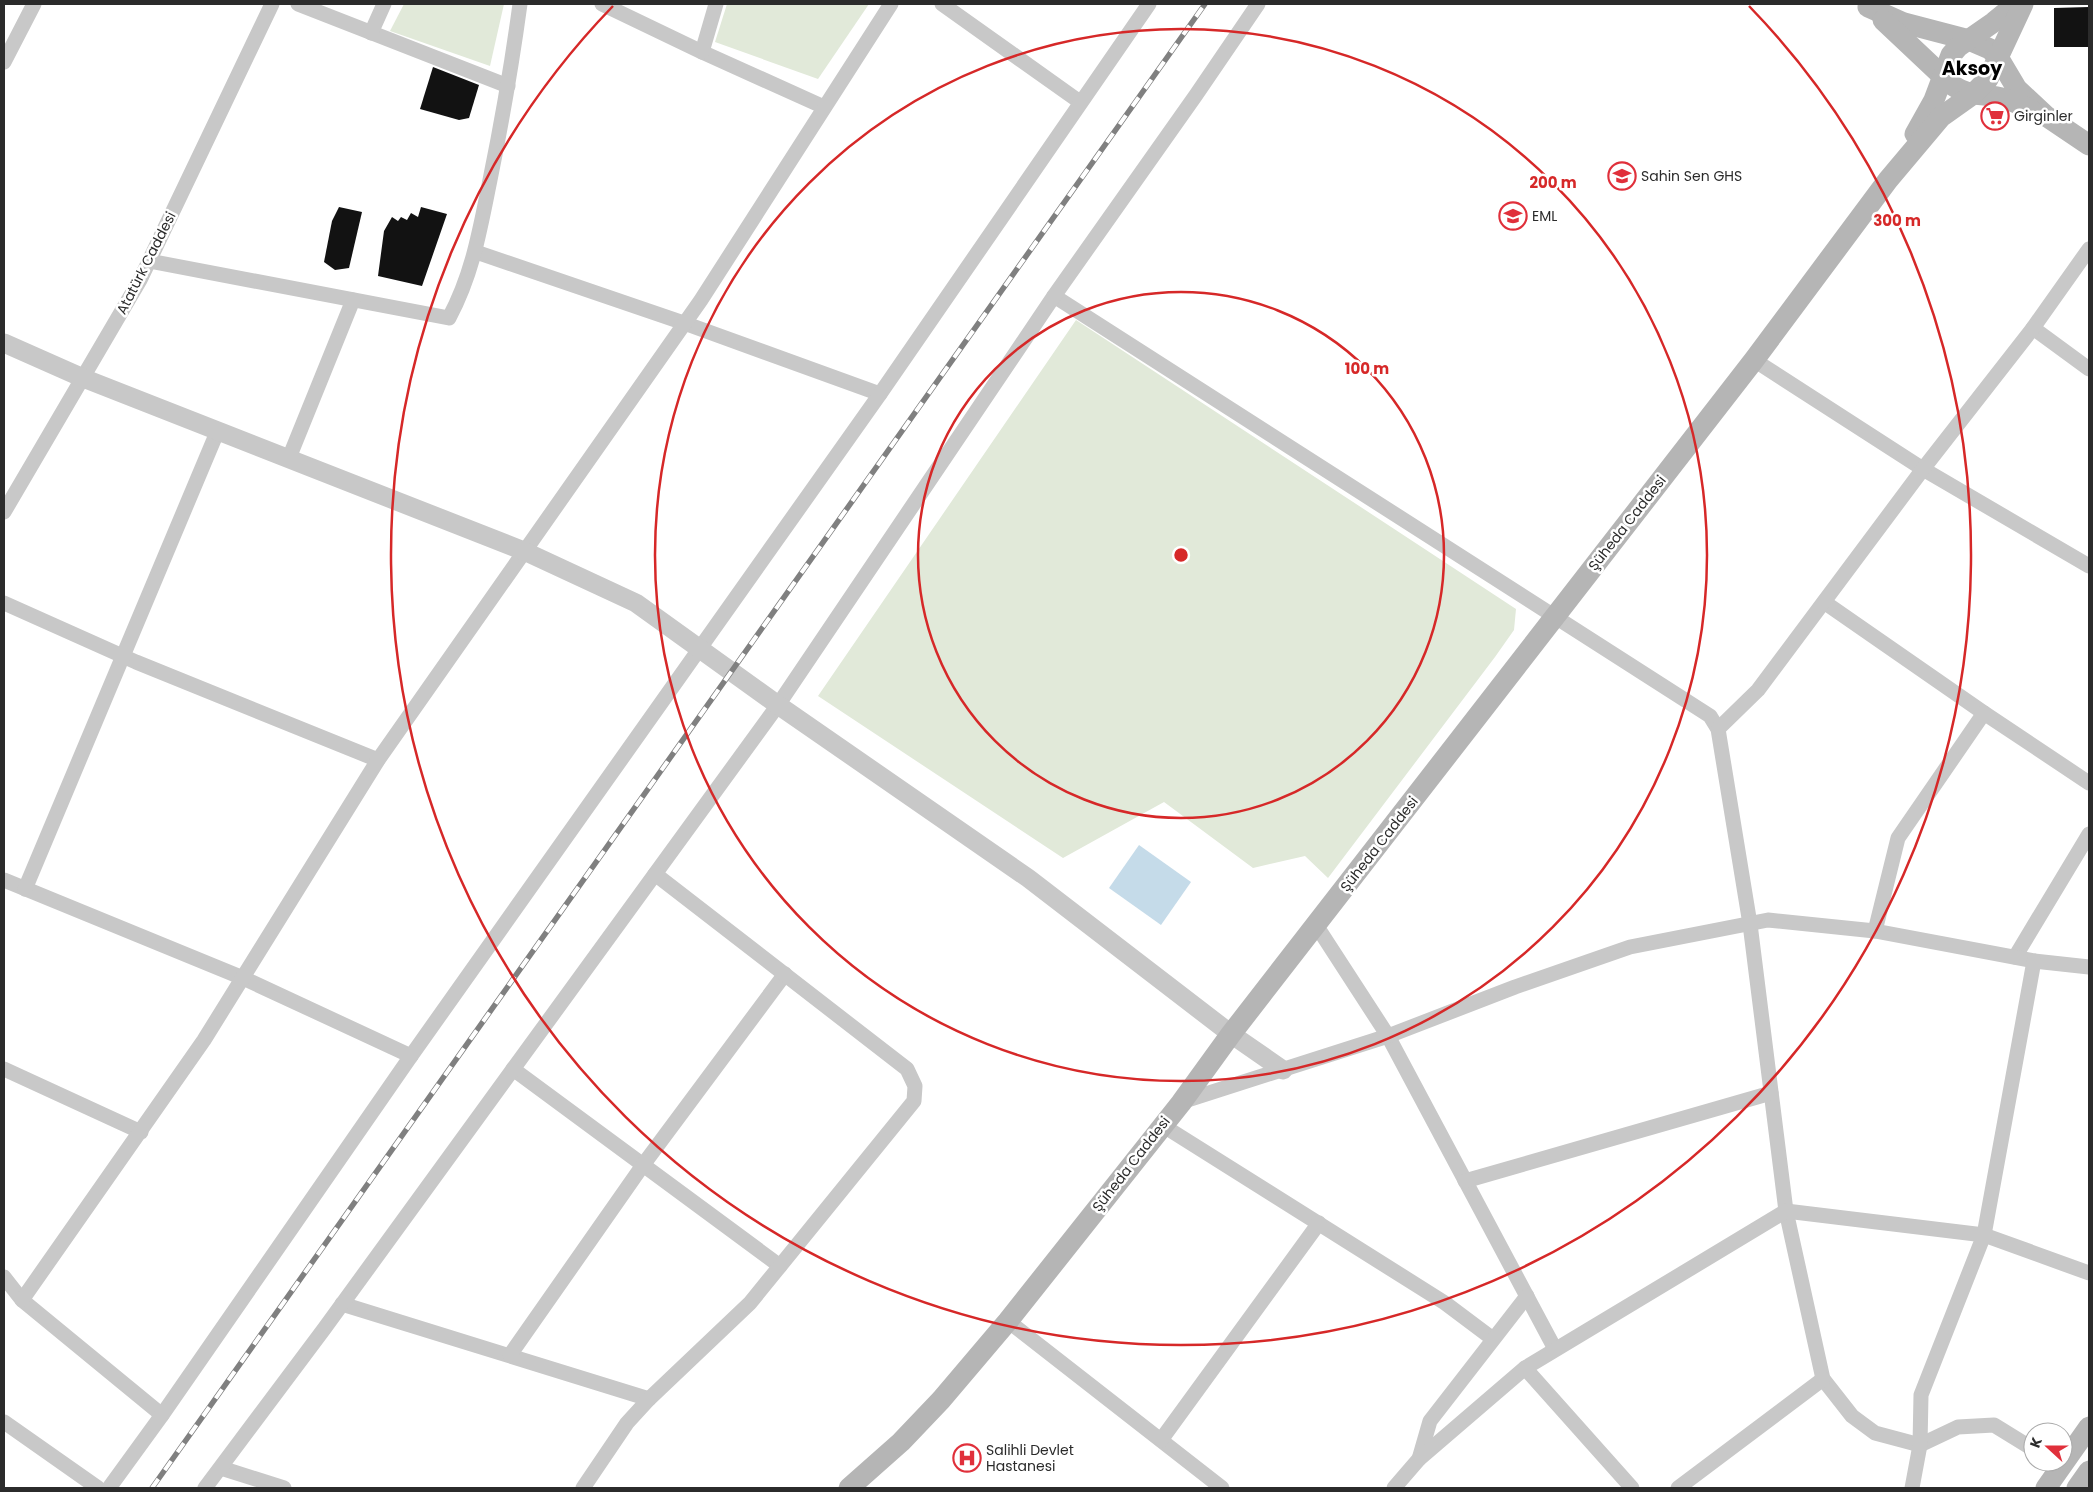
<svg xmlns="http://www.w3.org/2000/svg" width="2093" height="1492" font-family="Poppins,sans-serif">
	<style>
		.green { fill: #e1e9d9 }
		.water { fill: #c5dbe9 }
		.building { fill: #121212 }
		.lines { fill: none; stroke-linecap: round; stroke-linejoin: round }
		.minor { stroke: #c8c8c8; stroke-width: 15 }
		.tertiary { stroke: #c8c8c8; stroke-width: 19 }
		.secondary { stroke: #b5b5b5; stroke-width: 21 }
		.rail-casing { stroke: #808080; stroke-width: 5.5 }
		.rail { stroke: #fff; stroke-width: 4; stroke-dasharray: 11; stroke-linecap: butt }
		.ring { fill: none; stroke: #d62828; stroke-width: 2.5 }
		.labels { text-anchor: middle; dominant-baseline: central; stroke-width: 5; stroke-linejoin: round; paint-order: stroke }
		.poi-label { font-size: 14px; fill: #2b2b2b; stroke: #fff; text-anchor: start }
		.street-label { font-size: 14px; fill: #2b2b2b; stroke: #fff }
		.district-label { font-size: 19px; font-weight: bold; fill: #000; stroke: #fff }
		.centre { fill: #d62828; stroke: #fff; stroke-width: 2.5 }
		.ring-label { font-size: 15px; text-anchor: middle; font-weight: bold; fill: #d62828; stroke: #fff; stroke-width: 5; stroke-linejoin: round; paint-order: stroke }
	</style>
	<rect width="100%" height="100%" fill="#fff"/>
	<!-- green -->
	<g class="green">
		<path d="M 404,4 L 504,4 L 490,66 L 390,31 Z"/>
		<path d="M 727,4 L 869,4 L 818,79 L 715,42 Z"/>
		<path d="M 1076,320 L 1516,609 L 1514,630 L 1495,657 L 1328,878 L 1305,856 L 1253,868 L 1164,802 L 1063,858 L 818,696 Z"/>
	</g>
	<!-- water -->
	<path class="water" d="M 1139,845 L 1191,882 L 1161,925 L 1109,888 Z"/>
	<!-- building -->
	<g class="building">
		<path d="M 2089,7 L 2089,47 L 2054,47 L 2054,8 Z"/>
		<path d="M 433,67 L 479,85 L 469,118 L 459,120 L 420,109 Z"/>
		<path d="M 339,207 L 362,212 L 349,268 L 335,270 L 324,262 L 332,221 Z"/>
		<path d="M 421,207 L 447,214 L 422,286 L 378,276 L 384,231 L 392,217 L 398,221 L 401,217 L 407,220 L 411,213 L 418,217 Z"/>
	</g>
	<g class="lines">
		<!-- minor -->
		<g class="minor">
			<path d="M 298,4 L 508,86"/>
			<path d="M 602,4 L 702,52 L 824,107"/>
			<path d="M 942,4 L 1080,102"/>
			<path d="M 371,33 L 384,4"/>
			<path d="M 702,52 L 716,4"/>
			<path d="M 4,62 L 34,4"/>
			<path d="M 476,252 L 684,323 L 880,394"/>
			<path d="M 149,261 L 449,318 C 473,273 480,229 490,180 C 502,121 512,63 520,4"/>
			<path d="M 1054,296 L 1710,716 L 1718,729 L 1750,924 L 1786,1211 L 1823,1379 L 1852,1416 L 1875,1433 L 1920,1445 L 1958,1427 L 1994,1425 L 2033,1449"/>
			<path d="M 2033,328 L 2089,369"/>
			<path d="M 1754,360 L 1923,469 L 2089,566"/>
			<path d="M 289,458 L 353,300"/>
			<path d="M 4,512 L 140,280 L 272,4"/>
			<path d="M 1824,602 L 1984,713 L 2089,783"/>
			<path d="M 4,603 L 136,662 L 378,760"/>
			<path d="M 1718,729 L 1758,690 L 1923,469 L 2033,328 L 2089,249"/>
			<path d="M 4,880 L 243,978 L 411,1056"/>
			<path d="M 25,889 L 218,430"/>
			<path d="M 1316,925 L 1388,1036 L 1555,1349"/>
			<path d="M 1875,931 L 1898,838 L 1984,713"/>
			<path d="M 2015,957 L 2089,834"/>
			<path d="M 4,1069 L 141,1132"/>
			<path d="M 513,1069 L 780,1266"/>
			<path d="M 1181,1102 L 1388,1036 L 1515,987 L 1630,947 L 1768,920 L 1875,931 L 2034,961 L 2089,967"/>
			<path d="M 1162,1125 L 1445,1303 L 1493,1339"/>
			<path d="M 1465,1181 L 1771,1093"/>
			<path d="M 4,1277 L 22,1300 L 162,1415"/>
			<path d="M 22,1300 L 204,1040 L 378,760 L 701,300 L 891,4"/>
			<path d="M 342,1304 L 649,1399"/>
			<path d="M 1008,1321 L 1222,1488"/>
			<path d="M 510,1355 L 643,1165 L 785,974"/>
			<path d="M 1525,1368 L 1632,1488"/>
			<path d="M 4,1422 L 98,1488"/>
			<path d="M 1161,1440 L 1319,1223"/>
			<path d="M 1419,1459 L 1430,1421 L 1527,1296"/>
			<path d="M 221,1468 L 284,1488"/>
			<path d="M 109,1488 L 162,1415 L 411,1056 L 880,394 L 1149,4"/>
			<path d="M 205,1488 L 324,1329 L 778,705 L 1054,296 L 1196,95 L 1258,4"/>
			<path d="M 583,1488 L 627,1423 L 649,1399 L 750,1303 L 914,1101 L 915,1086 L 907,1069 L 655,874"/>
			<path d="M 1394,1488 L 1419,1459 L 1525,1368 L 1786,1211 L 1984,1235 L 2089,1273"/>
			<path d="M 1678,1488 L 1823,1379"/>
			<path d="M 1912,1488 L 1920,1445 L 1921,1395 L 1984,1235 L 2034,961"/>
		</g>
		<!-- tertiary -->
		<path class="tertiary" d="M 4,343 L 83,378 L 524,551 L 636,603 L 778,705 L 1028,878 L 1231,1034 L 1283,1070"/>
		<!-- secondary -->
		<g class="secondary">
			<path d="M 1868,7 L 1904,23 L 1969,40 L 1990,49 L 1998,57 L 2017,89 L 2046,116 L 2089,145"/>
			<path d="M 1883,20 L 1952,85 C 1973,99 1984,92 2006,99 C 2014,102 2023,106 2032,110"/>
			<path d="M 1915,134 L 1934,100 L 1951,55 L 1958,47 L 1994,22 L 2016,4"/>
			<path d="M 849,1488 L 901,1442 L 941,1400 L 1008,1321 L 1181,1103 L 1231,1034 L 1754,360 L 1888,180 L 1941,117 L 1972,95 L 1988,79 L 2023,4"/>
			<path d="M 2046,1488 L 2089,1427"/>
			<path d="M 2077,1488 L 2089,1471"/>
		</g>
		<!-- rail casing -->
		<g class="rail-casing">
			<path id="rail" d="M 152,1488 L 1205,4"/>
		</g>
		<!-- rail -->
		<use href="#rail" class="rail"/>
	</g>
	<!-- distance rings -->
	<g class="ring">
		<circle cx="1181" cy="555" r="263"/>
		<circle cx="1181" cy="555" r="526"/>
		<path d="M1749 6A790 790 0 1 1 613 6"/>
	</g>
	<!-- icons -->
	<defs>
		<g id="supermarket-ring" transform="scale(1.4375)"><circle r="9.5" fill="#fff" stroke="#e0303b" stroke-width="1.5"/><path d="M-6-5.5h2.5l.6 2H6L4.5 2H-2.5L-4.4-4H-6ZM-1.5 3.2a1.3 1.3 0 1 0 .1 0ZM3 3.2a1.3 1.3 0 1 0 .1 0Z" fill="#e0303b"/></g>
		<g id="school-ring" transform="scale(1.4375)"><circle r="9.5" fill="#fff" stroke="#e0303b" stroke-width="1.5"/><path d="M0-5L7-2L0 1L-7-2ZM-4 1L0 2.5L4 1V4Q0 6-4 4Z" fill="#e0303b"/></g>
		<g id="hospital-ring" transform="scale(1.4375)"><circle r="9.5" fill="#fff" stroke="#e0303b" stroke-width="1.5"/><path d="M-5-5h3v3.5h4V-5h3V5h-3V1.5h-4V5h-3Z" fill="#e0303b"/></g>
	</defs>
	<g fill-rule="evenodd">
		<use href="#supermarket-ring" x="1995" y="116"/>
		<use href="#school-ring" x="1622" y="176"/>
		<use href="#school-ring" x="1513" y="216"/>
		<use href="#hospital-ring" x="967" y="1458"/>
	</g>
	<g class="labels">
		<!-- poi labels -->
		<g class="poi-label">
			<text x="2014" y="116">Girginler</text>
			<text x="1641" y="176">Sahin Sen GHS</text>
			<text x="1532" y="216">EML</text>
			<text x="986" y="1450">Salihli Devlet<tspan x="986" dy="16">Hastanesi</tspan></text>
		</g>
		<!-- street labels -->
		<g class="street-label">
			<text transform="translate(146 263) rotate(-63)">Atatürk Caddesi</text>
			<text transform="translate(1627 523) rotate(-52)">Şüheda Caddesi</text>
			<text transform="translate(1379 844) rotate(-52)">Şüheda Caddesi</text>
			<text transform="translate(1131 1164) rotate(-52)">Şüheda Caddesi</text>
		</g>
		<!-- district labels -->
		<g class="district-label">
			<text x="1972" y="68">Aksoy</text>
		</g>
	</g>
	<circle cx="1181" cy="555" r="8" class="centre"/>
	<g class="ring-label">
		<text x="1553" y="188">200 m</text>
		<text x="1897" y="226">300 m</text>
		<text x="1367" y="374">100 m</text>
	</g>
	<!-- border -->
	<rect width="2093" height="1492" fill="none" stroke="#2b2b2b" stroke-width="10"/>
	<!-- north arrow -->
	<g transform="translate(2048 1447) rotate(291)"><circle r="24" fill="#ffffff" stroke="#aaaaaa"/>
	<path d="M0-4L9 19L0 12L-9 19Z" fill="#e0303b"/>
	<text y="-8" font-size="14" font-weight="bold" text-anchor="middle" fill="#2b2b2b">K</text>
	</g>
</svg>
